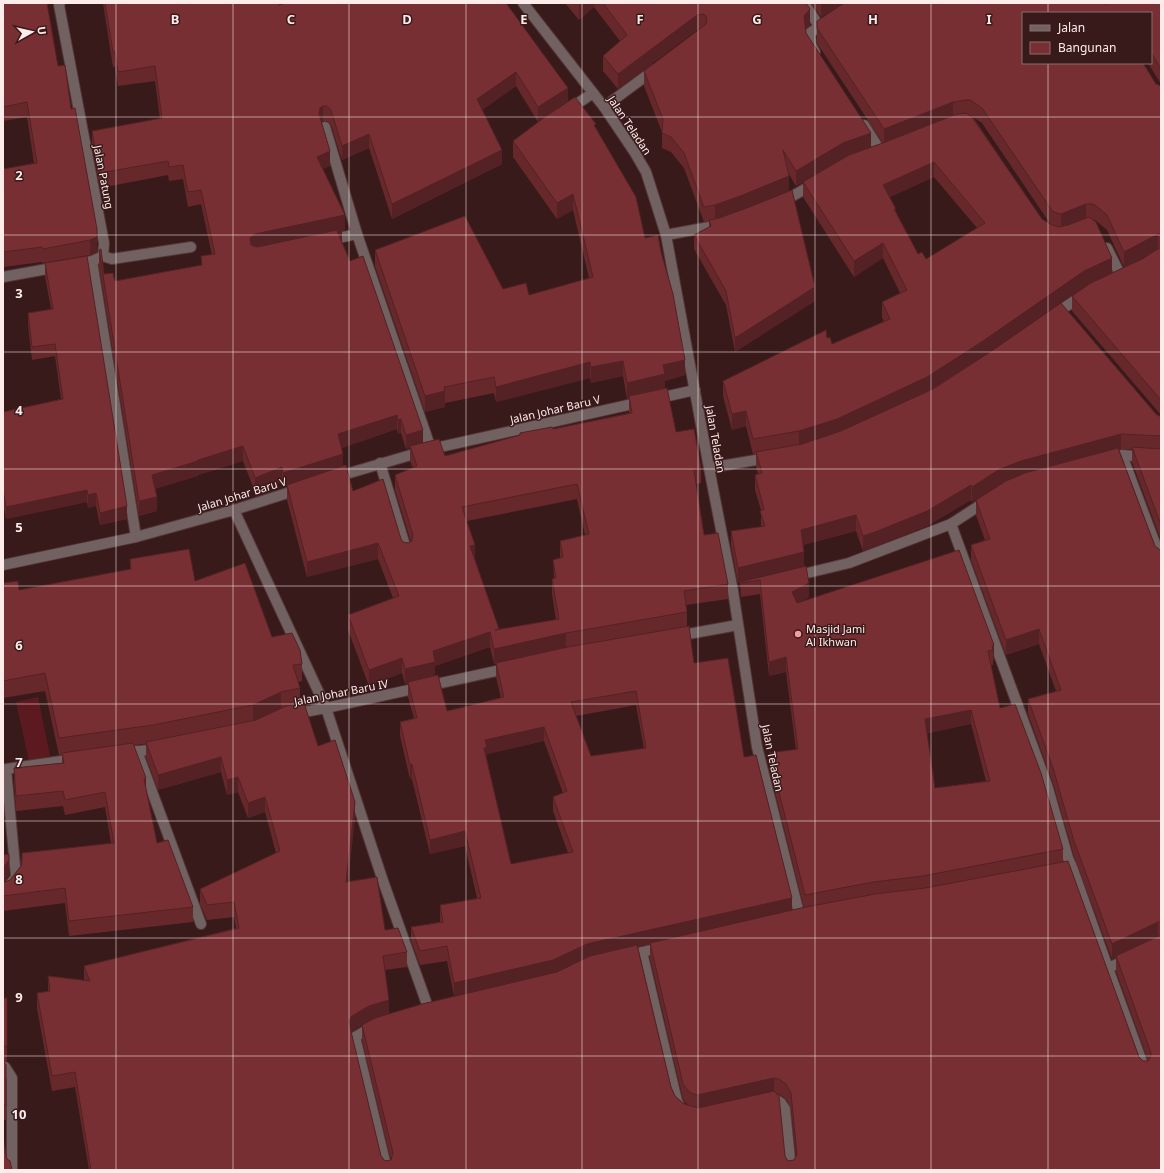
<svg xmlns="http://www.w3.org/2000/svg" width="1164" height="1173" font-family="'Noto Sans',sans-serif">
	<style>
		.green { fill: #5c1a20 }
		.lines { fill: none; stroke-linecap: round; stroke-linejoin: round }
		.minor-casing { stroke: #553738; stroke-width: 12 }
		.minor { stroke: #726161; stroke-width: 10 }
		.wall { fill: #67282c; fill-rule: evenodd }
		.shaded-wall { fill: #542124 }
		.building { fill: #782f33; stroke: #542124; fill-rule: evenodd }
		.grid { fill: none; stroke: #feeceb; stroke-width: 1; stroke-opacity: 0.55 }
		.poi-dot { fill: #f59b9c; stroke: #391a1b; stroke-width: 1.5 }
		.labels { text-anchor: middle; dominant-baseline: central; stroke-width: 3; stroke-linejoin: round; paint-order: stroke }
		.street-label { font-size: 11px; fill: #feeceb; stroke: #391a1b }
		.poi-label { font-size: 11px; fill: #feeceb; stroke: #391a1b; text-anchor: start }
		.grid-label { font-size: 13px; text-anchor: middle; font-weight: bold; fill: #feeceb; stroke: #391a1b; stroke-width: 3; stroke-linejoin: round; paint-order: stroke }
	</style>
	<rect width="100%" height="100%" fill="#391a1b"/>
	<!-- green -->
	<path class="green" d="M 38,697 L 50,756 L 29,761 L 16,702 Z"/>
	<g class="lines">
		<!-- minor casing -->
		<g class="minor-casing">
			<g id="minor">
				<path d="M 60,3 L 59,5 L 104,243 L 103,256 L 92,261 L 74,265"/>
				<path d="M 523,3 L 604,107 L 635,153 L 646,172 L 666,235 L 709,468 L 733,591 L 757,747 L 800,917"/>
				<path d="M 804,3 L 819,26"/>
				<path d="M 815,52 L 811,45 L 810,33 L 828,21"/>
				<path d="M 604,107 L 654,70"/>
				<path d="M 568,110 L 593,93"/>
				<path d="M 864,125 L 881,152 L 878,153"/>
				<path d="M 325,127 L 357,234 L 431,449"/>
				<path d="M 782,201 L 791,197 L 815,183"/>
				<path d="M 666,235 L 720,225"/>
				<path d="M 329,240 L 357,234"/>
				<path d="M 1107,248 L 1121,276 L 1127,274"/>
				<path d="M 103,256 L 112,259 L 191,247"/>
				<path d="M 92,261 L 136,537"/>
				<path d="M 3,277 L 58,267"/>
				<path d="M 1055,314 L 1083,295"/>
				<path d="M 1122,455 L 1161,559"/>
				<path d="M 1108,459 L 1122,455 L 1161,458"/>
				<path d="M 380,463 L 407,552"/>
				<path d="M 709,468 L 768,458"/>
				<path d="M 336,477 L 431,449 L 695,390"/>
				<path d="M 234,510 L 326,708 L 383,881 L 429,1010 L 424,1011"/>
				<path d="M 951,524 L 1047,785 L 1068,858 L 1072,867 L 1108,968 L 1128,959"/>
				<path d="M 3,565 L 136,537 L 234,510 L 300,489"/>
				<path d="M 795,576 L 849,563 L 951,524 L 988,500"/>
				<path d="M 677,636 L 738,625"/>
				<path d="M 293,714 L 326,708 L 510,668"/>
				<path d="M 137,751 L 201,924"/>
				<path d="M 122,753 L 158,749"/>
				<path d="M 3,891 L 5,891 L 16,877 L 6,769 L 75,759"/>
				<path d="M 642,952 L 677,1101 L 681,1109"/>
				<path d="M 626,956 L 663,947"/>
				<path d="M 1108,968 L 1145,1070"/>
				<path d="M 374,1026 L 355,1037 L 387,1170"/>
				<path d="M 3,1067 L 5,1067 L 12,1078 L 12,1170"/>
				<path d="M 767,1101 L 775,1099 L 781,1103 L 785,1109 L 791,1170"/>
			</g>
		</g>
		<!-- minor -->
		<use href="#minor" class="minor"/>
	</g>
	<!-- wall -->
	<g class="wall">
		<path d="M 3,3 L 58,66 L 71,109 L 97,243 L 97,252 L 90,255 L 43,263 L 42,262 L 3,267 L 3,169 L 34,163 L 27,117 L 3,121 Z"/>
		<path d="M 103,3 L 279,3 L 279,5 L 506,3 L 568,102 L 596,128 L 645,238 L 685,375 L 665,381 L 665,388 L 676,432 L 701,468 L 701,483 L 696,484 L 704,535 L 728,584 L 728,599 L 686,605 L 687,612 L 687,626 L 694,663 L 744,757 L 792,910 L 804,908 L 769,768 L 769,753 L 796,750 L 786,672 L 769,676 L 760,594 L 741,597 L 740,583 L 738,583 L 731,546 L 731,531 L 761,527 L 761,510 L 755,490 L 755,475 L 758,474 L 756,467 L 756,454 L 753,454 L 746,426 L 732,430 L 723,396 L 723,381 L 827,338 L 832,344 L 884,322 L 882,317 L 882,302 L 900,293 L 883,258 L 854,277 L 803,197 L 803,182 L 796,186 L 789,174 L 789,191 L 743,210 L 815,301 L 735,352 L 726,305 L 694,249 L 694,235 L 709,227 L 709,221 L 704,222 L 684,168 L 671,152 L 662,148 L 662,132 L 644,86 L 644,71 L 699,30 L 697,30 L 618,89 L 603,71 L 603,56 L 620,41 L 594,7 L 579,20 L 565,3 L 806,3 L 810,25 L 805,30 L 806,33 L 871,147 L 883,143 L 817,43 L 817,21 L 1106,4 L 1108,4 L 1107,3 L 1161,3 L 1161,84 L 1148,63 L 1151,63 L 1151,13 L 1023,13 L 1161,86 L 1161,415 L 1072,311 L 1072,296 L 1088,285 L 1084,287 L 983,357 L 1156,414 L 1159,416 L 1161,416 L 1161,540 L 1132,462 L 1132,449 L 1119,449 L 1155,546 L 1160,550 L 1161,550 L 1161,1170 L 89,1170 L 75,1087 L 52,1091 L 37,1008 L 37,993 L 48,991 L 48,976 L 84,980 L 84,966 L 236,928 L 234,917 L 207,920 L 200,904 L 200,889 L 276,853 L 265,812 L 248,818 L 238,792 L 227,795 L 221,772 L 158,790 L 146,757 L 146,744 L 134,745 L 146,789 L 157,843 L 193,907 L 193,922 L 69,936 L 65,903 L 3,911 L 3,855 L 9,875 L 4,882 L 5,882 L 10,880 L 21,866 L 22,853 L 111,843 L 105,807 L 65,815 L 63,806 L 16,811 L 14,783 L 14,768 L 62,763 L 62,755 L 59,755 L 45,691 L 3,698 L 3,583 L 19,590 L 130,569 L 130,559 L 195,581 L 272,637 L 302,664 L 302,681 L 298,682 L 300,688 L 300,704 L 318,746 L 355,817 L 348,882 L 385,930 L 407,952 L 407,967 L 385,970 L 389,1014 L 454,996 L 447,961 L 420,965 L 411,941 L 411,927 L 440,922 L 440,905 L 477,898 L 465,846 L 430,854 L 412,779 L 410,779 L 400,736 L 400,722 L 414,718 L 408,697 L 408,683 L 405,684 L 402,673 L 369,686 L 348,630 L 348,615 L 393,598 L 378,559 L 307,577 L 287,500 L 287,486 L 283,487 L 282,482 L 255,492 L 243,461 L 198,475 L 198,476 L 155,488 L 157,511 L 139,516 L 99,265 L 99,250 L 104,274 L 115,281 L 201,265 L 201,256 L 212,255 L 201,204 L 188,207 L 183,179 L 169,181 L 168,175 L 100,188 L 92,145 L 92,131 L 160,119 L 155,81 L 118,86 L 115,66 L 113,67 ZM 516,86 L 538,122 L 544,118 L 513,141 L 513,157 L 557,219 L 573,210 L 589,278 L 529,295 L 503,289 L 375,250 L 375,266 L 425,412 L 445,407 L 445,403 L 494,393 L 496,402 L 590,378 L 591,383 L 623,376 L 627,399 L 629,398 L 629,413 L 553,429 L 445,456 L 423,443 L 342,241 L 342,231 L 345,230 L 322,169 L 330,166 L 321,122 L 323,121 L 327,121 L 331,125 L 342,160 L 369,148 L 392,219 L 502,164 L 482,110 ZM 973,117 L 982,123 L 1051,225 L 1042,219 ZM 934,177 L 977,228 L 926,259 L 918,254 L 896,212 L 890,197 ZM 1092,219 L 1095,220 L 1107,230 L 1124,267 L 1112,273 ZM 1157,250 L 1142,259 L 1130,264 ZM 397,429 L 398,434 L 401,433 L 406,449 L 410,448 L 410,461 L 413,468 L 395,475 L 395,490 L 411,542 L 408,543 L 403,542 L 401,539 L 353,491 L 343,466 L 342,448 ZM 1000,484 L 1001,484 L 976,500 L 976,515 L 985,540 L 971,545 L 971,560 L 1006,655 L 1039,644 L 1056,691 L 1028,699 L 1028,714 L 1053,783 L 1074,856 L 1112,959 L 1116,957 L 1116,971 L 1148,1060 L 1148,1061 L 1143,1061 L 1139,1057 L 1063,862 L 1063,849 L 1000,708 L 991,665 L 993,665 L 993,660 L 994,660 L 994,645 L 799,603 L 809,597 L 804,566 L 803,545 L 856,531 L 863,551 L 927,526 L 971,500 L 972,502 ZM 577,499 L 585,535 L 560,541 L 560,558 L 553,560 L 554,578 L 552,579 L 552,594 L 556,620 L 499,629 L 475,560 L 467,521 ZM 490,647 L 494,664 L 496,664 L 496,677 L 501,698 L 447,711 L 435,676 L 435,666 ZM 636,705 L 644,749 L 591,756 L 576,716 ZM 971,724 L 986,781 L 935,788 L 927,733 ZM 544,741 L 563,793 L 553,797 L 553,811 L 568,853 L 511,864 L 487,760 L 487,754 ZM 650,944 L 650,958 L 683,1099 L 686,1103 L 688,1105 L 684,1104 L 675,1096 L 671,1087 L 638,947 ZM 369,1021 L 362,1025 L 362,1040 L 391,1160 L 385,1161 L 381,1156 L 351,1032 L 352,1031 ZM 776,1093 L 779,1094 L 786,1099 L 791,1108 L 796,1157 L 794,1160 L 788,1161 L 785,1156 Z"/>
		<path d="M 811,3 L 844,3 L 821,17 Z"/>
		<path d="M 45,263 L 127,519 L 100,525 L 96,506 L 88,508 L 87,502 L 6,519 L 3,501 L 3,412 L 61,399 L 55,356 L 32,360 L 28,325 L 28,313 L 51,309 L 45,276 Z"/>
		<path d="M 3,998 L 7,1046 L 7,1061 L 3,1061 Z"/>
		<path d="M 3,1061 L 6,1065 L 6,1120 L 3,1120 Z"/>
	</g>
	<!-- shaded-wall -->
	<g class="shaded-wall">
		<path d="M 581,3 L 594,3 L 594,7 L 579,20 L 579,5 Z"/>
		<path d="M 821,3 L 844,3 L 821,17 Z"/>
		<path d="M 810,9 L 810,25 L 804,31 L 804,16 Z"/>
		<path d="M 697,15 L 697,30 L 618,89 L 618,74 Z"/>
		<path d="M 516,72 L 516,86 L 477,114 L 477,99 Z"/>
		<path d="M 568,88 L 568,102 L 538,122 L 538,107 Z"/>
		<path d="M 953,102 L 953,117 L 884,144 L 884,129 Z"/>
		<path d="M 323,106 L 323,121 L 320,123 L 319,114 L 320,108 Z"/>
		<path d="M 871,133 L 871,149 L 843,158 L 796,186 L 796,171 L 843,143 Z"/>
		<path d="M 369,134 L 369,148 L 342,160 L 342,146 Z"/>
		<path d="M 502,150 L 502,164 L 392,219 L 392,204 Z"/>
		<path d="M 330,151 L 330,166 L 317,172 L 317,157 Z"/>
		<path d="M 934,162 L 934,177 L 883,200 L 883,185 Z"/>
		<path d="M 789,176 L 789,191 L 743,210 L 715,220 L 715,205 Z"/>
		<path d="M 573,194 L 573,210 L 557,219 L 557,203 Z"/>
		<path d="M 1086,204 L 1086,219 L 1061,229 L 1061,214 Z"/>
		<path d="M 345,215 L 345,230 L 342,231 L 342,244 L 250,253 L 250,238 L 255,234 Z"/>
		<path d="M 97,229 L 97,252 L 90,255 L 90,240 Z"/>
		<path d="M 1158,234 L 1158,249 L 1124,267 L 1124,252 Z"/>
		<path d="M 883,243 L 883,258 L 854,277 L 854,261 Z"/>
		<path d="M 1112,258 L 1112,273 L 1084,287 L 983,357 L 927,392 L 837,434 L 799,447 L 799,431 L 1084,271 Z"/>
		<path d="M 815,287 L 815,301 L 735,352 L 735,338 Z"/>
		<path d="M 685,360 L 685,375 L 665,381 L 665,390 L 627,399 L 627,383 L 663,365 Z"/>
		<path d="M 623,361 L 623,376 L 591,383 L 591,367 Z"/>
		<path d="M 590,362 L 590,378 L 496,402 L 496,387 Z"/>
		<path d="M 445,391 L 445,407 L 425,412 L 425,396 Z"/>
		<path d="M 746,411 L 746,426 L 732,430 L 732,414 Z"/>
		<path d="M 397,415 L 397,429 L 338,449 L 338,434 Z"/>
		<path d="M 401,419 L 401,433 L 398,434 L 398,420 Z"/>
		<path d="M 423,430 L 423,445 L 410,446 L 410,448 L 406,449 L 406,435 Z"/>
		<path d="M 1121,434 L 1121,449 L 1021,476 L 1000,484 L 972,502 L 972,487 L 1000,469 L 1021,461 Z"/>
		<path d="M 243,446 L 243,461 L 198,475 L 198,476 L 152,490 L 152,475 Z"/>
		<path d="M 343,454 L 343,468 L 283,487 L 283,473 Z"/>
		<path d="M 282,467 L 282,482 L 255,492 L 255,478 Z"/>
		<path d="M 971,485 L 971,500 L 927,526 L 863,551 L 863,536 Z"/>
		<path d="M 87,490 L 87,502 L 6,519 L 6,507 Z"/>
		<path d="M 96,493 L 96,506 L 88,508 L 88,495 Z"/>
		<path d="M 157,497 L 157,511 L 139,516 L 139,501 Z"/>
		<path d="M 127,506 L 127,519 L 100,525 L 100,513 Z"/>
		<path d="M 856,515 L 856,531 L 801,545 L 801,530 Z"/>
		<path d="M 378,543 L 378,559 L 307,577 L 307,562 Z"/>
		<path d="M 475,545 L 475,560 L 470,546 Z"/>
		<path d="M 804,552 L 804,567 L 738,583 L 738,568 Z"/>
		<path d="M 809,583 L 809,597 L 792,607 L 792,592 Z"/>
		<path d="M 1039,629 L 1039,644 L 1006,655 L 1006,640 Z"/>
		<path d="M 490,632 L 490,647 L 435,666 L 435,677 L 405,684 L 405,669 L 433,651 Z"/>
		<path d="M 566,633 L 566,649 L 494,664 L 494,649 Z"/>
		<path d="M 994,645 L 994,660 L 993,660 L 993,650 L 992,646 Z"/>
		<path d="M 786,657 L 786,672 L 769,676 L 769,662 Z"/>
		<path d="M 402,658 L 402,673 L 369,686 L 369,670 Z"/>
		<path d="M 281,692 L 281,709 L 253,723 L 253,705 Z"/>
		<path d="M 971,710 L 971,724 L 925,734 L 925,719 Z"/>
		<path d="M 544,727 L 544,741 L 487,754 L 487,761 L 484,748 L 485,740 Z"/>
		<path d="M 221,757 L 221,772 L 158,790 L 158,775 Z"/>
		<path d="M 412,764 L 412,779 L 410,779 L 410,765 Z"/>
		<path d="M 238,777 L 238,792 L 227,795 L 227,780 Z"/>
		<path d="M 146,778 L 146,793 L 144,779 Z"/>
		<path d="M 265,797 L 265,812 L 248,818 L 248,803 Z"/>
		<path d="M 355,802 L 355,817 L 346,897 L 346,882 Z"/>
		<path d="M 465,831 L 465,846 L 430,854 L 430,840 Z"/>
		<path d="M 9,860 L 9,875 L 3,883 L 3,868 Z"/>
		<path d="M 792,898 L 792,912 L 650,943 L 650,944 L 587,959 L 553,975 L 454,998 L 454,983 L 587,944 Z"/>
		<path d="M 1158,922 L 1158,937 L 1112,959 L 1112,944 Z"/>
		<path d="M 389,1000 L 389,1015 L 369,1021 L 352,1031 L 349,1035 L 349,1020 L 352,1016 L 369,1006 Z"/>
		<path d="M 774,1078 L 774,1093 L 697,1110 L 697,1095 Z"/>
	</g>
	<!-- building -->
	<g class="building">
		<path d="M 3,3 L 47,3 L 58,66 L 65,65 L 71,109 L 75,108 L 97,229 L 97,237 L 90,240 L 43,249 L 42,247 L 3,252 L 3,169 L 37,163 L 27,102 L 3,107 Z"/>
		<path d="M 105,3 L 279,3 L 279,5 L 285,3 L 506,3 L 568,88 L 538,107 L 516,72 L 477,99 L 502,150 L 392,204 L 369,134 L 342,146 L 331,110 L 327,106 L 323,106 L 320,108 L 319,114 L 330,151 L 317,157 L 345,215 L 255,234 L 250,238 L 251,245 L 257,247 L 342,229 L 337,231 L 350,261 L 363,256 L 423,430 L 406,435 L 401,419 L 398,420 L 397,415 L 338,434 L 343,454 L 283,473 L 282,467 L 255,478 L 243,446 L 198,460 L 198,461 L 152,475 L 157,497 L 139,501 L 99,250 L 101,249 L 104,274 L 113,273 L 115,281 L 202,265 L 201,256 L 215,254 L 201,190 L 188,192 L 183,165 L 169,167 L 168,161 L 100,173 L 92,131 L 162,118 L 155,66 L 118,72 L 115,52 L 113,52 Z"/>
		<path d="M 603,3 L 806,3 L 810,9 L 804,16 L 806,33 L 871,133 L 843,143 L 796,171 L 783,150 L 789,176 L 743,195 L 715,205 L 704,207 L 684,153 L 671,137 L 662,133 L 663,119 L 644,71 L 705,25 L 707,22 L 706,16 L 703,14 L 697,15 L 618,74 L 603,56 L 627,35 Z"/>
		<path d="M 844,3 L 1102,3 L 1106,4 L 1110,3 L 1161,3 L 1161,69 L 1151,52 L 1151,13 L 1023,13 L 1023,63 L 1143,63 L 1156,84 L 1161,86 L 1161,234 L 1158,234 L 1124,252 L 1107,215 L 1095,205 L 1092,204 L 1086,204 L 1061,214 L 1054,212 L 1051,209 L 982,108 L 970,100 L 966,100 L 953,102 L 884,129 L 817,28 L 817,21 Z"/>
		<path d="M 575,97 L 596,124 L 594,125 L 636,197 L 645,238 L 658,235 L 661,252 L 673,294 L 685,360 L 663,365 L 665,374 L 627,383 L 623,361 L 591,367 L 590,362 L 496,387 L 494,377 L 444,387 L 445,391 L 425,396 L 375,250 L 465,216 L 503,289 L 526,283 L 529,295 L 593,277 L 573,194 L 557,203 L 513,141 L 545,117 Z"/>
		<path d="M 966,113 L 972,117 L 1042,219 L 1052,225 L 1059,227 L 1068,225 L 1089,217 L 1096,222 L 1112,258 L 1084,271 L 983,341 L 927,377 L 837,419 L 799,431 L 753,439 L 746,411 L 732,414 L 723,381 L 826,330 L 827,338 L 830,337 L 832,344 L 890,319 L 882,302 L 907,290 L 883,243 L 854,261 L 803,182 L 849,155 L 883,143 L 957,114 ZM 934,162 L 985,223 L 926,259 L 922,252 L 918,254 L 894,209 L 896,209 L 883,185 Z"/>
		<path d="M 792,190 L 815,287 L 735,338 L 726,291 L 694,235 L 711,226 L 709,220 L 719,218 L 747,208 Z"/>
		<path d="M 1161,247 L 1161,400 L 1072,296 L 1091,283 L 1142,259 Z"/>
		<path d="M 87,256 L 127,506 L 100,513 L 96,493 L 88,495 L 87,490 L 6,507 L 3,489 L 3,412 L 63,399 L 55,344 L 32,347 L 28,313 L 53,309 L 45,263 Z"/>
		<path d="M 1061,303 L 1156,414 L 1159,416 L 1161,416 L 1161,436 L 1121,434 L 1021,461 L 1000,469 L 972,487 L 971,485 L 927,511 L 875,532 L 863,536 L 856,515 L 801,530 L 804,552 L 738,568 L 731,531 L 765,526 L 760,511 L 764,509 L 755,475 L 762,473 L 756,452 L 802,444 L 841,431 L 933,389 L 990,352 Z"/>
		<path d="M 667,388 L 676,432 L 694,429 L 701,468 L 694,470 L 704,535 L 718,533 L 728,584 L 684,591 L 687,612 L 566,633 L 494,649 L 490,632 L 433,651 L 435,662 L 405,669 L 402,658 L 369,670 L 348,615 L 399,596 L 378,543 L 307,562 L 287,485 L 346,465 L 353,491 L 383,479 L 401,539 L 403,542 L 408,543 L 412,541 L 413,535 L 395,475 L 417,466 L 410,446 L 439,439 L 445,456 L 520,435 L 520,433 L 552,427 L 553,429 L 632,413 L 629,396 ZM 577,484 L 589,534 L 560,541 L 563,557 L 553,560 L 556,578 L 552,579 L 559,619 L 495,630 L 499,629 L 470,546 L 475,545 L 462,507 Z"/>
		<path d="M 1132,447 L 1161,449 L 1161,525 Z"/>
		<path d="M 1118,448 L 1155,546 L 1160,550 L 1161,550 L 1161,922 L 1158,922 L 1112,944 L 1074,841 L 1053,768 L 1028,699 L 1061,690 L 1039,629 L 1006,640 L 971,545 L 990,539 L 976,500 L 1006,481 L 1025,473 Z"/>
		<path d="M 189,549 L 195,581 L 245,563 L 272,637 L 292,633 L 300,650 L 302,664 L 293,665 L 300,688 L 281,692 L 253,705 L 153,725 L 59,738 L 45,673 L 3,681 L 3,583 L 18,581 L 19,590 L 131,569 L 130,559 Z"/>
		<path d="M 959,550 L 994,645 L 992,646 L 993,650 L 988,651 L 1000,708 L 1015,704 L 1041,773 L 1063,849 L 923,876 L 873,882 L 805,895 L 769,753 L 798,749 L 786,657 L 769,662 L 760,580 L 741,583 L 740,582 L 806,566 L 809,583 L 792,592 L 797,603 ZM 971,710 L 990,781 L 935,788 L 925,719 Z"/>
		<path d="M 689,626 L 694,663 L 728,658 L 744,757 L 756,755 L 792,898 L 587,944 L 553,960 L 454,983 L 447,946 L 420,951 L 411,927 L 443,922 L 440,905 L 481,898 L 465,831 L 430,840 L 412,764 L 410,765 L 400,722 L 417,718 L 408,682 L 438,675 L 447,711 L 504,697 L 496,663 L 568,647 ZM 636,691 L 646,748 L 591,756 L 571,702 ZM 544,727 L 567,791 L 553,797 L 573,852 L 511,864 L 484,748 L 487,747 L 485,740 Z"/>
		<path d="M 304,703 L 318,746 L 335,740 L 355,802 L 346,882 L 377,877 L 385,930 L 398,928 L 407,952 L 383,956 L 389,1000 L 369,1006 L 352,1016 L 349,1020 L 349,1023 L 381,1156 L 385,1161 L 391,1160 L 393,1153 L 362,1025 L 375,1018 L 422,1004 L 557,972 L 590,956 L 637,945 L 671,1087 L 675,1096 L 684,1104 L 698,1108 L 774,1091 L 779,1096 L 785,1156 L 788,1161 L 794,1160 L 797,1154 L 791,1093 L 786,1084 L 779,1079 L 774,1078 L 697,1095 L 691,1093 L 686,1088 L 683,1084 L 650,943 L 801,908 L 875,894 L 925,888 L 1068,861 L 1139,1057 L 1143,1061 L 1148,1061 L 1151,1056 L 1151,1053 L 1116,956 L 1161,935 L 1161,1170 L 91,1170 L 75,1072 L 52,1076 L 37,993 L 50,991 L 48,976 L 90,981 L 84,966 L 239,928 L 234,902 L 207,905 L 200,889 L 280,851 L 265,797 L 248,803 L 238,777 L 227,780 L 221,757 L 158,775 L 146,742 L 256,720 L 286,706 Z"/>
		<path d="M 133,743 L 146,778 L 144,779 L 157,843 L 168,840 L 193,907 L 69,921 L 65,888 L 3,896 L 3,882 L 5,882 L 10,880 L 21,866 L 22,861 L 22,853 L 114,843 L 105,792 L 65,800 L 63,791 L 16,796 L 14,768 L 64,763 L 62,753 Z"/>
		<path d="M 9,854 L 9,860 L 3,868 L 3,855 Z"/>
		<rect x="3" y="998" width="4" height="48"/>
		<path d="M 3,1061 L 6,1065 L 6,1105 L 3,1105 Z"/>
		<path d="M 3,1135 L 6,1155 L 7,1159 L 10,1161 L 12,1170 L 3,1170 Z"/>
	</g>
	<!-- grid -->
	<path class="grid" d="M 116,3 L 116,1170M 233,3 L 233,1170M 349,3 L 349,1170M 466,3 L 466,1170M 582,3 L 582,1170M 698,3 L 698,1170M 815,3 L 815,1170M 931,3 L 931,1170M 1048,3 L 1048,13M 1048,63 L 1048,1170M 3,117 L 1161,117M 3,235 L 1161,235M 3,352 L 1161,352M 3,469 L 1161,469M 3,586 L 1161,586M 3,704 L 1161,704M 3,821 L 1161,821M 3,938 L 1161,938M 3,1056 L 1161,1056"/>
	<!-- markers -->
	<circle class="poi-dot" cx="798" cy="634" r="4"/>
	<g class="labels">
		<!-- street labels -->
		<g class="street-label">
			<text transform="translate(630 125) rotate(56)">Jalan Teladan</text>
			<text transform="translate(104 177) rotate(79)">Jalan Patung</text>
			<text transform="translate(555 409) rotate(-13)">Jalan Johar Baru V</text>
			<text transform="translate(716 439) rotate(80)">Jalan Teladan</text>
			<text transform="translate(242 494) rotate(-17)">Jalan Johar Baru V</text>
			<text transform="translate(341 692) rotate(-11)">Jalan Johar Baru IV</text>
			<text transform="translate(773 758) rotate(78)">Jalan Teladan</text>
		</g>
		<!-- poi labels -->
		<g class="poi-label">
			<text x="806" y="628">Masjid Jami<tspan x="806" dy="13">Al Ikhwan</tspan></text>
		</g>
	</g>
	<g class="grid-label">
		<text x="175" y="24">B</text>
		<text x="291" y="24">C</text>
		<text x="407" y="24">D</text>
		<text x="524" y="24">E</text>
		<text x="640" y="24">F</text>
		<text x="757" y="24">G</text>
		<text x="873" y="24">H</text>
		<text x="989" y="24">I</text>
		<text x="19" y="180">2</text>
		<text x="19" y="298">3</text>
		<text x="19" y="415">4</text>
		<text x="19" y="532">5</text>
		<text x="19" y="650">6</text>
		<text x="19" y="767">7</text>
		<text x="19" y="884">8</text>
		<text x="19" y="1002">9</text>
		<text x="19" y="1119">10</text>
	</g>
	<!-- border -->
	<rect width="1164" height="1173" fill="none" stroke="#feeceb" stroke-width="8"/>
	<!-- legend -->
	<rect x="1022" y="12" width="130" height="52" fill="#391a1b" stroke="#886e6e"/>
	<rect x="1030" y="25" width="20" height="6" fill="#726161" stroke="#886e6e"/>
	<text x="1058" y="32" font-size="12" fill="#feeceb">Jalan</text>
	<rect x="1030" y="42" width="20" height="12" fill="#782f33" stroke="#886e6e"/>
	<text x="1058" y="52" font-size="12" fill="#feeceb">Bangunan</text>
	<!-- north arrow -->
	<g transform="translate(32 32) rotate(82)" stroke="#391a1b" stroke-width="3" paint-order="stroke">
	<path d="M0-3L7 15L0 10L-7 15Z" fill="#feeceb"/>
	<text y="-6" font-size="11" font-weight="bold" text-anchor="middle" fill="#feeceb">U</text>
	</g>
</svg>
